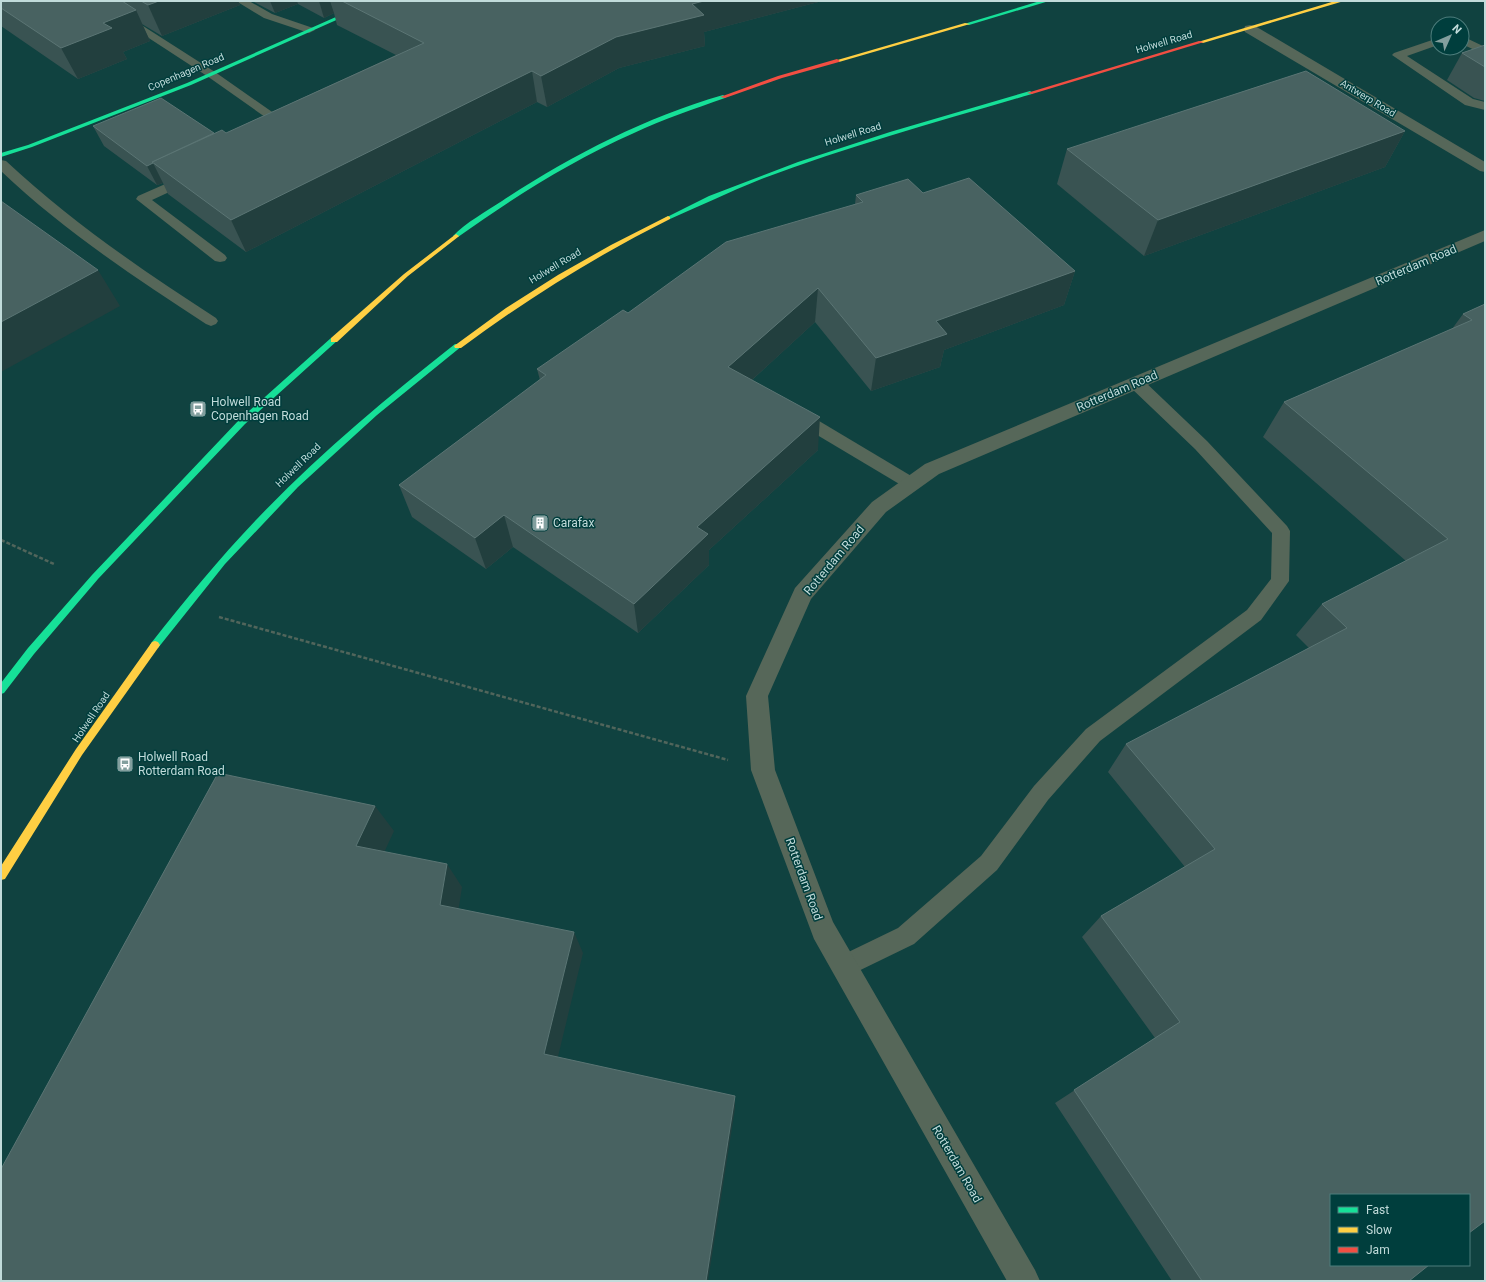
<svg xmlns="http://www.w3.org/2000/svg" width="1486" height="1282" font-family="Roboto,sans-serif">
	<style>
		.built { fill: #104240; fill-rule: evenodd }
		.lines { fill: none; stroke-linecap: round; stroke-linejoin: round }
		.path { stroke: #51655b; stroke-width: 2.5; stroke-dasharray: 4 2; stroke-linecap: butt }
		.lane { fill: #566759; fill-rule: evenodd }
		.street { fill: #566759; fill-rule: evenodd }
		.fast { fill: #16e098; fill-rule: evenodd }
		.slow { fill: #ffcf43; fill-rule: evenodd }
		.jam { fill: #f24e42; fill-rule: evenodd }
		.wall { fill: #395352 }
		.shaded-wall { fill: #223f3e }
		.building { fill: #486261; stroke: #5b7574 }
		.labels { text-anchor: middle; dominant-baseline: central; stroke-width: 3; stroke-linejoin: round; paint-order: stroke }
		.far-street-label { font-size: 10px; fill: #c1dbda; stroke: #003e3d }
		.street-label { font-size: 12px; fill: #c1dbda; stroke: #003e3d }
		.poi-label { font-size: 12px; fill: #c1dbda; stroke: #003e3d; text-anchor: start }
	</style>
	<rect width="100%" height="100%" fill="#0e3030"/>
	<!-- built -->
	<path class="built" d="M 1,1 L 1485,1 L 1485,1281 L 1,1281 ZM 1438,24 L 1462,24 L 1462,48 L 1438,48 ZM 1331,1195 L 1469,1195 L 1469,1265 L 1331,1265 Z"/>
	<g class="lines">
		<!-- path -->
		<g class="path">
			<path d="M 1,540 L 54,564"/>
			<path d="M 219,617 L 728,760"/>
		</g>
		<!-- lane -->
		<g class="lane">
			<path d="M 92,1 L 104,1 L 215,72 L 295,128 L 293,131 L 285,131 L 207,76 Z"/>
			<path d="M 236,1 L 249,1 L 272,14 L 313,28 L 315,30 L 309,33 L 264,18 Z"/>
			<path d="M 1462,36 L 1485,47 L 1485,55 L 1462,44 Z"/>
			<path d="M 1438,38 L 1438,45 L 1407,56 L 1473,99 L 1485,102 L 1485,110 L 1465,105 L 1392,55 L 1394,53 Z"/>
			<path d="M 1,160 L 6,161 C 70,221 142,270 216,318 L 218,321 L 216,324 L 211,326 L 206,324 C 134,277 63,230 1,171 Z"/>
			<path d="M 188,174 L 193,175 L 195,178 L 193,181 L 152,200 L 225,255 L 227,258 L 225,261 L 220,262 L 215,261 L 136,199 L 138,196 Z"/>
			<path d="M 1136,378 L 1142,379 L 1207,441 L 1287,526 L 1290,531 L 1289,581 L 1261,620 L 1100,741 L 1048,800 L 997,870 L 914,944 L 844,978 L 836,974 L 832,966 L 836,958 L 898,928 L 981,856 L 1034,786 L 1086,729 L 1247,610 L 1271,579 L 1272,533 L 1195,449 L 1130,387 L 1128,383 L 1130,379 Z"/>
			<path d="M 798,410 L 804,412 L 918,480 L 920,484 L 918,488 L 912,490 L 906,488 L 792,420 L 790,416 L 792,412 Z"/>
		</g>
		<!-- street -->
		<g class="street">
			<path d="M 1250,25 L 1255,26 L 1485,162 L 1485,172 L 1480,171 L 1245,32 L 1244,29 L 1245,26 Z"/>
			<path d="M 1485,230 L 1485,241 L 939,474 L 886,512 L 811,599 L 768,696 L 775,770 L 833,922 L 1035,1270 L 1040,1281 L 1007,1281 L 814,939 L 751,770 L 746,696 L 795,588 L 872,502 L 925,464 Z"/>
		</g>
		<!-- fast -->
		<g class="fast">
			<path d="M 372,1 L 379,1 L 191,85 L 32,147 L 1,157 L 1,153 L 28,145 L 187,83 Z"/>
			<path d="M 1040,1 L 1049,1 L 969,25 L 964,24 Z"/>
			<path d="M 1030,91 L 1033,93 L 1032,94 C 940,121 849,146 759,180 C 729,192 700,206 670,219 L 665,218 L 709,196 L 798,162 L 890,132 Z"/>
			<path d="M 723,95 L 726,97 L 725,98 C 694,109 663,119 634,133 C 571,161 514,197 458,237 L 453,236 C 465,223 487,211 502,201 C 570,156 644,118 723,95 Z"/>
			<path d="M 331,338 L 337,338 L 338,340 L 245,424 L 98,579 L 34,654 L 4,693 L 1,694 L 1,683 L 28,648 L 92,575 L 239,420 Z"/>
			<path d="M 455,344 L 461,344 L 462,346 L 377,415 L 298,487 L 225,564 L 158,648 L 152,648 L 150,645 L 152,642 C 185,600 219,559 256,520 C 317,456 385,399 455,344 Z"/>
		</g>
		<!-- slow -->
		<g class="slow">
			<path d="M 1335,1 L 1344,1 L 1203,43 L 1198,42 Z"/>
			<path d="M 965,23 L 970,24 L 839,62 L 834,61 Z"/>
			<path d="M 668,216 L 670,217 L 670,219 C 596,256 527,299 461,348 L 455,348 L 454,346 L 506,308 L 558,275 L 611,245 Z"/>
			<path d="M 456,234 L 459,236 L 458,237 L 408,276 L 337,342 L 331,342 L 331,338 L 404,274 Z"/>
			<path d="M 155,641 L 158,642 L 160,645 L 158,648 L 82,755 L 5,879 L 1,880 L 1,866 L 76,749 L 152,642 Z"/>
		</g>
		<!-- jam -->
		<g class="jam">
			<path d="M 1199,41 L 1204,42 L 1032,94 L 1027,93 Z"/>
			<path d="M 837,59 L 840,61 L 839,62 L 782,78 L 725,98 L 720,97 L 778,76 Z"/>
		</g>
	</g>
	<!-- wall -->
	<g class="wall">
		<path d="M 1,1 L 238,1 L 240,5 L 162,36 L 142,24 L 150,41 L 123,52 L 127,59 L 78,79 L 1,26 Z"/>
		<path d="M 252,1 L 822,1 L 704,32 L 705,46 L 619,68 L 547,107 L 537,102 L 246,252 L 168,194 L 163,183 L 157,185 L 104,146 L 93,126 L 214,133 L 226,133 L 396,55 L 337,25 L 334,13 L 324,18 L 298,4 L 275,13 Z"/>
		<path d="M 1485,45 L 1485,101 L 1474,98 L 1447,80 L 1462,53 Z"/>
		<path d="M 1405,131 L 1385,167 L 1144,256 L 1057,184 L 1067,149 Z"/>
		<path d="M 923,193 L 1075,271 L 1064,305 L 944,350 L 940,367 L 871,391 L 815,322 L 752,380 L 818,450 L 709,550 L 709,565 L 638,633 L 513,547 L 486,569 L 412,517 L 399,485 L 540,380 L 537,369 L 628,313 L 855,204 L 856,195 Z"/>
		<path d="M 1485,304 L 1409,1281 L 1172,1281 L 1055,1103 L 1155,1038 L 1082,937 L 1101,916 L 1185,867 L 1108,772 L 1126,744 L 1309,648 L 1296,635 L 1322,604 L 1406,561 L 1263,437 L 1284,402 L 1452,329 L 1463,314 Z"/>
	</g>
	<!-- shaded-wall -->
	<g class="shaded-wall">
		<path d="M 159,1 L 238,1 L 240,5 L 162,36 L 148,5 Z"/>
		<path d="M 270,1 L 297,1 L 298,4 L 275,13 Z"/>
		<path d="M 319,1 L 330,1 L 334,13 L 324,18 Z"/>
		<path d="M 704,1 L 822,1 L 704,32 L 705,46 L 619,68 L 547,107 L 541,76 L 616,37 L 692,4 Z"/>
		<path d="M 136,10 L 150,41 L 123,52 L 127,59 L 78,79 L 61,48 L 103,23 Z"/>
		<path d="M 532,71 L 537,102 L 246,252 L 231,220 Z"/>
		<path d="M 1405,131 L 1385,167 L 1144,256 L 1158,220 Z"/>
		<path d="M 153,163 L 163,183 L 157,185 L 147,166 Z"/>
		<path d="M 98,270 L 120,306 L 1,372 L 1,322 Z"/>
		<path d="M 1075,271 L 1064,305 L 944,350 L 940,367 L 871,391 L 876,358 L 936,321 Z"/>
		<path d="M 818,288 L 815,322 L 729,401 L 728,367 Z"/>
		<path d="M 820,417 L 818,450 L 709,550 L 709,565 L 638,633 L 634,604 L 697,527 Z"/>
		<path d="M 504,515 L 513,547 L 486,569 L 475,538 Z"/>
		<path d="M 375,806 L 394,831 L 376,870 L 356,846 Z"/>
		<path d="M 447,864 L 462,887 L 456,926 L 440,905 Z"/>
		<path d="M 574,932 L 583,953 L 555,1069 L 544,1054 Z"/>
		<path d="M 735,1096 L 735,1109 L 708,1281 L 706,1281 Z"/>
	</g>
	<!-- building -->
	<g class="building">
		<path d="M 1,1 L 122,1 L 136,10 L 103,23 L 112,28 L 61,48 L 1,8 Z"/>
		<path d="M 141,1 L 159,1 L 148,5 Z"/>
		<path d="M 342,1 L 704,1 L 692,4 L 704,15 L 616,37 L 541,76 L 532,71 L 231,220 L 152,162 L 222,130 L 226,133 L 424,43 Z"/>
		<path d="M 1485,45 L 1485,67 L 1462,53 Z"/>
		<path d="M 1306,71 L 1405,131 L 1158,220 L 1067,149 Z"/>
		<path d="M 161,98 L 214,133 L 152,162 L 153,163 L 147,166 L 93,126 Z"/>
		<path d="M 969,178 L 1075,271 L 936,321 L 947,334 L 876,358 L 818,288 L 728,367 L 820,417 L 697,527 L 708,534 L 634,604 L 504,515 L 475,538 L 399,485 L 546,375 L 537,369 L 623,310 L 628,313 L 726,242 L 863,202 L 856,195 L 908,179 L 923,193 Z"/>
		<path d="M 1,201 L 98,270 L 1,322 Z"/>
		<path d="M 1485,304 L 1485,1221 L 1469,1233 L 1469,1195 L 1331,1195 L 1331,1265 L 1429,1265 L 1409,1281 L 1202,1281 L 1074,1090 L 1180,1022 L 1101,916 L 1215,849 L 1126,744 L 1347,628 L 1322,604 L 1448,539 L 1284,402 L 1472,320 L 1463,314 Z"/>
		<path d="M 218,773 L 375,806 L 356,846 L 447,864 L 440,905 L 574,932 L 544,1054 L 735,1096 L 706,1281 L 1,1281 L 1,1169 Z"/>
	</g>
	<!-- icons -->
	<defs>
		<g id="bus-square" transform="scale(0.9)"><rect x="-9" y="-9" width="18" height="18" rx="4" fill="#829f9e" stroke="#003e3d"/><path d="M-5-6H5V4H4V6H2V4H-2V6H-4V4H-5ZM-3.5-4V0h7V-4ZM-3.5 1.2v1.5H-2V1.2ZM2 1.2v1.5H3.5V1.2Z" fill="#fff"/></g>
		<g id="building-square" transform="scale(0.9)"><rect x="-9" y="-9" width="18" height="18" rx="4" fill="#829f9e" stroke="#003e3d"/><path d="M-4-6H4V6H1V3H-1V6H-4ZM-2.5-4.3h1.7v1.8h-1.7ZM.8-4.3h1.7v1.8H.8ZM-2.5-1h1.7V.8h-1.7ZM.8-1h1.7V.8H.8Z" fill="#fff"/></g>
	</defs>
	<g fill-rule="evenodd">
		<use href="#bus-square" x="198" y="409"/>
		<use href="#building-square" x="540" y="523"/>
		<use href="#bus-square" x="125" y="764"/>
	</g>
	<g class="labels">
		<!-- far-street labels -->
		<g class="far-street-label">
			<text transform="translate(1164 42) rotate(-16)">Holwell Road</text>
			<text transform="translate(186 72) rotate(-23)">Copenhagen Road</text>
			<text transform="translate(1368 98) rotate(31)">Antwerp Road</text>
			<text transform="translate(853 134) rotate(-17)">Holwell Road</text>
			<text transform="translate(555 266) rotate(-31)">Holwell Road</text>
			<text transform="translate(298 465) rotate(-44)">Holwell Road</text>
			<text transform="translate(91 717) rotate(-56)">Holwell Road</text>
		</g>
		<!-- street labels -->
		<g class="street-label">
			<text transform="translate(1416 265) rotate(-23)">Rotterdam Road</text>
			<text transform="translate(1117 391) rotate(-23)">Rotterdam Road</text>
			<text transform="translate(834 560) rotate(-50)">Rotterdam Road</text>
			<text transform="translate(804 879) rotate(70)">Rotterdam Road</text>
			<text transform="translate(957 1164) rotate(60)">Rotterdam Road</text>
		</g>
		<!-- poi labels -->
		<g class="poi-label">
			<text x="211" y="402">Holwell Road<tspan x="211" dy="14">Copenhagen Road</tspan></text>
			<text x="553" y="523">Carafax</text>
			<text x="138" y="757">Holwell Road<tspan x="138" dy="14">Rotterdam Road</tspan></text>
		</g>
	</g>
	<!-- border -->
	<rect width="1486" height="1282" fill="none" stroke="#c1dbda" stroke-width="4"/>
	<!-- legend -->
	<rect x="1330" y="1194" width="140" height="72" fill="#003e3d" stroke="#4d7d7c"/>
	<rect x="1338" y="1207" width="20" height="6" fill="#16e098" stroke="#4d7d7c"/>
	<text x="1366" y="1214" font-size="12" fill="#c1dbda">Fast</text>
	<rect x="1338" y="1227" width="20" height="6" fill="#ffcf43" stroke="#4d7d7c"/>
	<text x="1366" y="1234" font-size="12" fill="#c1dbda">Slow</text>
	<rect x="1338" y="1247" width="20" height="6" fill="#f24e42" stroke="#4d7d7c"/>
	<text x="1366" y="1254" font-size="12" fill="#c1dbda">Jam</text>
	<!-- north arrow -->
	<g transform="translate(1450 36) rotate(45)"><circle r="19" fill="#003e3d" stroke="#4d7d7c"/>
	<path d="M0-3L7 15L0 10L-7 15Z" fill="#829f9e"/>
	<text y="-6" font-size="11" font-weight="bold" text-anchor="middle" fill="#c1dbda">N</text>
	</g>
</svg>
